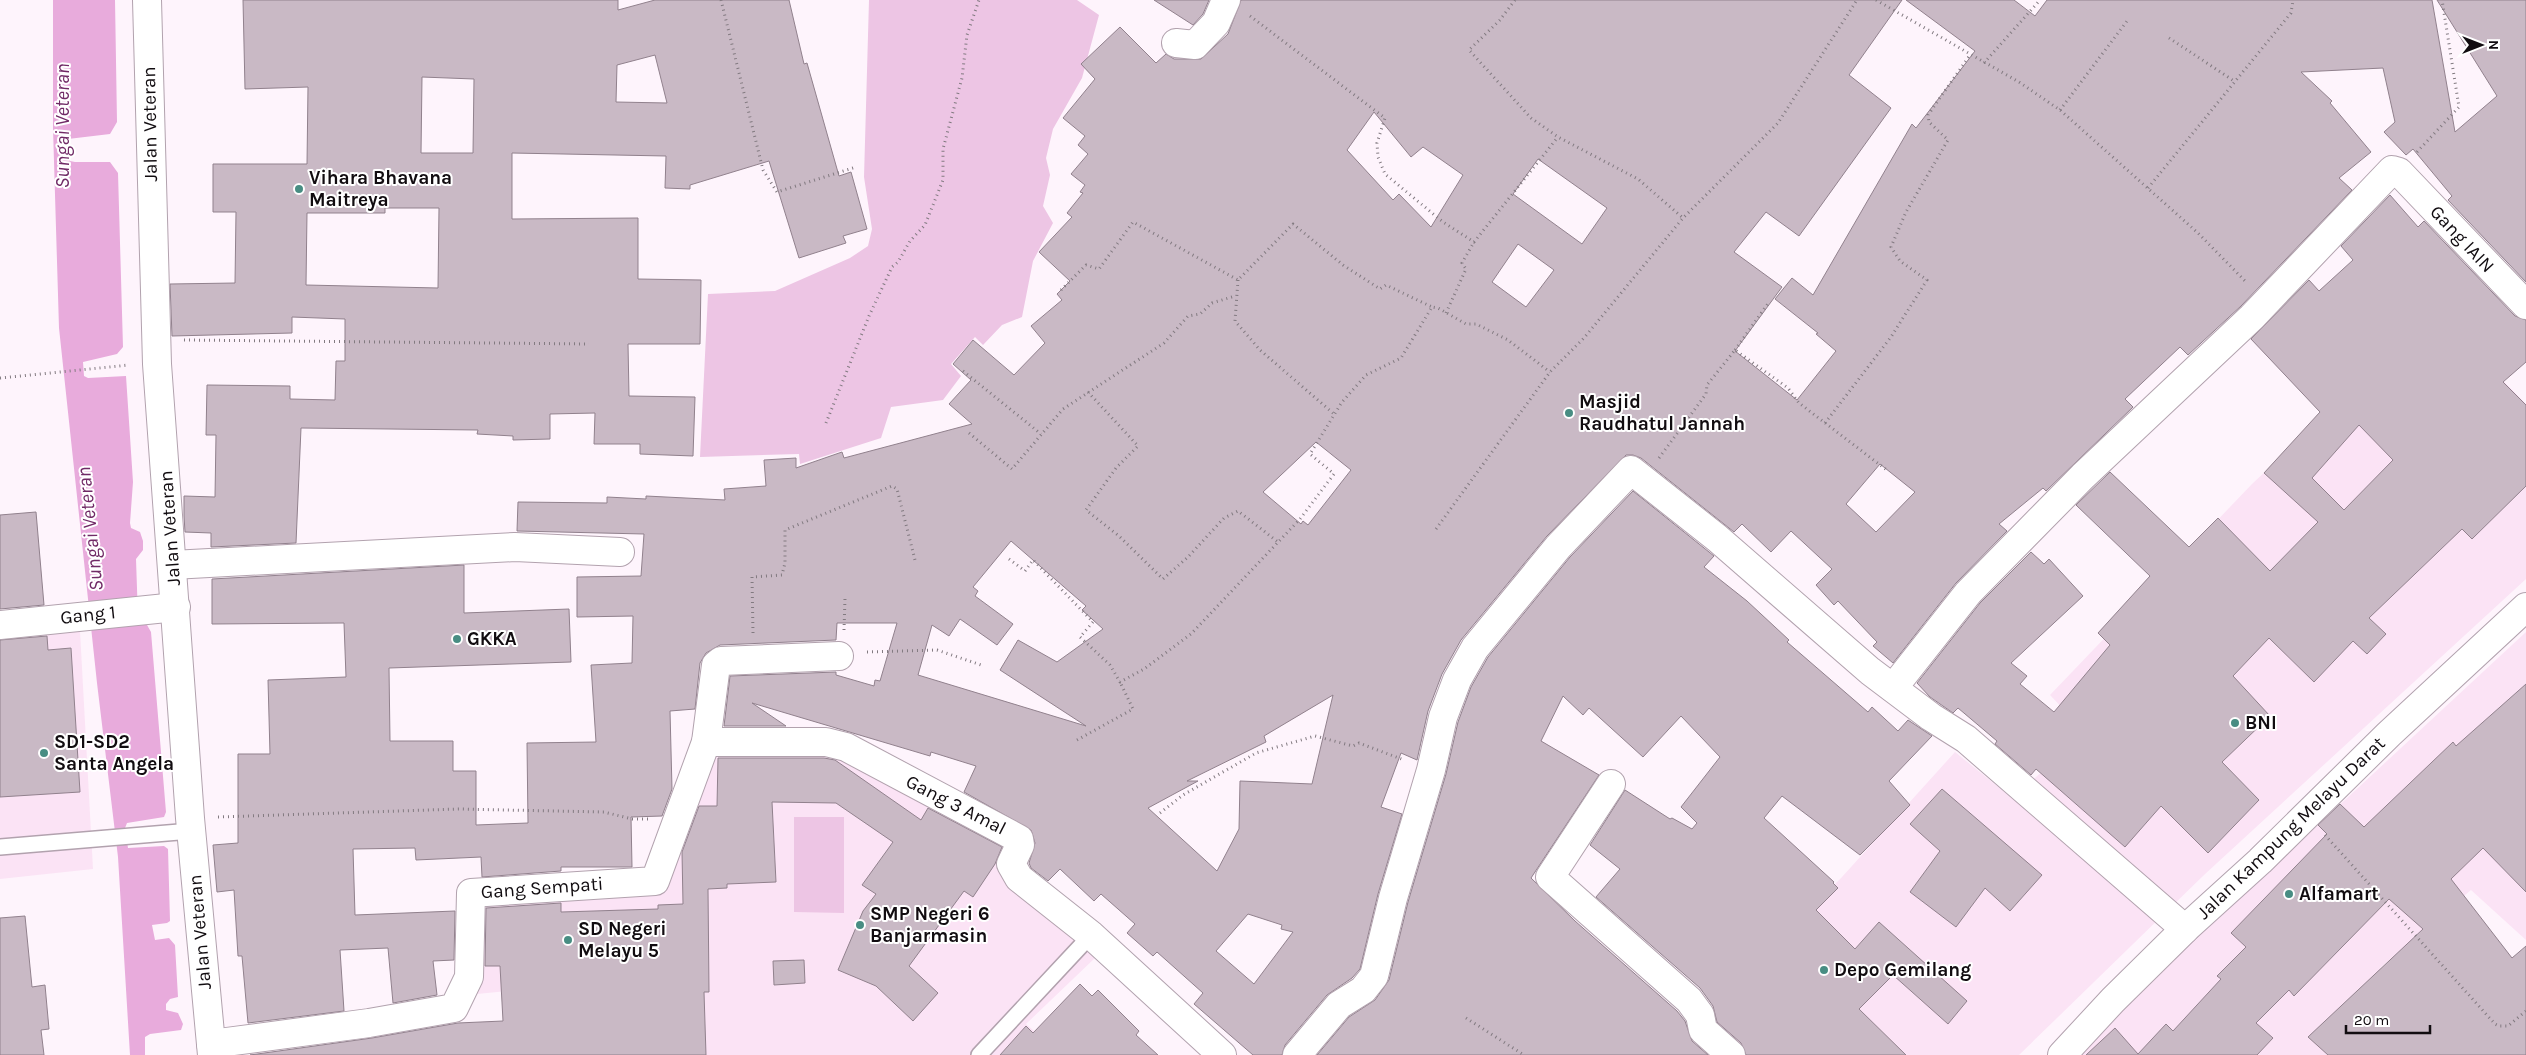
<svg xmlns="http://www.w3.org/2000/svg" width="2526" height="1055" font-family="Karla,sans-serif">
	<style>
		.built { fill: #fbe3f5 }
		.green { fill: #edc5e4 }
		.water { fill: #e8abdc }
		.building { fill: #c9b9c5; stroke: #91818d; fill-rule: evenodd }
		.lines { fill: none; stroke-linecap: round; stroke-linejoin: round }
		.lane-casing { stroke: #b2a2ae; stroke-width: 18 }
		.street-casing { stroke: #b2a2ae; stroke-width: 30 }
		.secondary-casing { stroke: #b2a2ae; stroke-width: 30 }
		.primary-casing { stroke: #b2a2ae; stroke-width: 30 }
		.path { stroke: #827a80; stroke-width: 3; stroke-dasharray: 1 4; stroke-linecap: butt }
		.lane { stroke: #fff; stroke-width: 15 }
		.street { stroke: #fff; stroke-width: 28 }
		.secondary { stroke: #fff; stroke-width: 28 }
		.primary { stroke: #fff; stroke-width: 28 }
		.poi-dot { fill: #488d83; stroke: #fff; stroke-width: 2 }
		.labels { text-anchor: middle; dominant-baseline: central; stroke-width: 4; stroke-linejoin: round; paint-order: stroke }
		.street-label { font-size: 19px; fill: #110c10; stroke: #fff }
		.poi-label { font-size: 19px; font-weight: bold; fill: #110c10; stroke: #fff; text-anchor: start }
		.water-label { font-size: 20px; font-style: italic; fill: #702a66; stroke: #fff }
	</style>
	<rect width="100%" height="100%" fill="#fef4fc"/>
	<!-- built -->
	<g class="built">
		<path d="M 2436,312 L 2526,404 L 2526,579 L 2204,875 L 2019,1055 L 1731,1055 L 1698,1021 L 1842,877 L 1955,752 L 2012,798 L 2086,733 L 2050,695 L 2252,484 Z"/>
		<path d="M 80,631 L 93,869 L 0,879 L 0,637 Z"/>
		<path d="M 2526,632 L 2526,940 L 2471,890 L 2380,968 L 2433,1027 L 2404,1055 L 2070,1055 Z"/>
		<path d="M 718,744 L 825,745 L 1014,849 L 1096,957 L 1026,1024 L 1062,1055 L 594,1055 L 591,983 L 477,994 L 477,896 L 658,892 Z"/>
	</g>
	<!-- green -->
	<g class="green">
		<path d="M 869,0 L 1077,0 L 1099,15 L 1082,78 L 1053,129 L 1046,158 L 1050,175 L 1043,206 L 1053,223 L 1033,261 L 1022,317 L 1002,325 L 983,345 L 975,337 L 951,364 L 961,376 L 943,400 L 891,407 L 881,438 L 800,464 L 799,454 L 700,457 L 708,294 L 775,291 L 850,258 L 868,246 L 872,229 L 864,177 Z"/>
		<path d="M 794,817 L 844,817 L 844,913 L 794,912 Z"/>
	</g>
	<!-- water -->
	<path class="water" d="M 53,0 L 115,0 L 117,122 L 110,134 L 68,139 L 70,161 L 75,162 L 110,162 L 118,173 L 123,347 L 117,354 L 83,362 L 84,376 L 88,378 L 126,376 L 133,482 L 130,523 L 131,528 L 140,532 L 143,541 L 143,550 L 136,559 L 138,618 L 143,618 L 151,632 L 166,812 L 164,817 L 127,823 L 125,828 L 128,848 L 164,846 L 168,849 L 170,921 L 167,923 L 152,925 L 155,940 L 169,938 L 175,945 L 178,997 L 170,999 L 166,1004 L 166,1010 L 178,1013 L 183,1024 L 181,1030 L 150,1034 L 145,1037 L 145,1055 L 130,1055 L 118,857 L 97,683 L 59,328 L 53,128 Z"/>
	<!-- building -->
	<g class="building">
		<path d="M 243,0 L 618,0 L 618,10 L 655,0 L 789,0 L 804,64 L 807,63 L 839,176 L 851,172 L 867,229 L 843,236 L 846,243 L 799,258 L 769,161 L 690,185 L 690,189 L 665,188 L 666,156 L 512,153 L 512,219 L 638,218 L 638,279 L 701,280 L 700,344 L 628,344 L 629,396 L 695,397 L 693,456 L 640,454 L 640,444 L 594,444 L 595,413 L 550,414 L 550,439 L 513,440 L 513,436 L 477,434 L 478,430 L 301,428 L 296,543 L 211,547 L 211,533 L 185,532 L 184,516 L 184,496 L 215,497 L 216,435 L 206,435 L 207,385 L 290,386 L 290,399 L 335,400 L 336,361 L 345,361 L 345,319 L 292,317 L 292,333 L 172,336 L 170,284 L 235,283 L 236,212 L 213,212 L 213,164 L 307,164 L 308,87 L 245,89 ZM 655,55 L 667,103 L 616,102 L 617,65 ZM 422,77 L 474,79 L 473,153 L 421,153 ZM 385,208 L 439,208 L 438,288 L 306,285 L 307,213 L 385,213 Z"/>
		<path d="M 1154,0 L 1209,0 L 1203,14 L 1193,25 Z"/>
		<path d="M 1241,0 L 1902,0 L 1849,75 L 1891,108 L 1799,236 L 1766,212 L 1734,252 L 1782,287 L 1735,351 L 1797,400 L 1836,351 L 1816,334 L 1818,333 L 1775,299 L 1792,278 L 1813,295 L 1912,124 L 1916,128 L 1975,51 L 1906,0 L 2014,0 L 2035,16 L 2047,0 L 2432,0 L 2455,132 L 2497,96 L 2437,0 L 2526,0 L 2526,282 L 2448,200 L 2452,196 L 2413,149 L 2406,155 L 2384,132 L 2395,122 L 2383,68 L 2301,72 L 2332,101 L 2330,103 L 2371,152 L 2339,178 L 2352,190 L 2241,306 L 2188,355 L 2180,347 L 2125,399 L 2133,407 L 2046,491 L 2043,488 L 1999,524 L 2007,531 L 1956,583 L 1893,663 L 1873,646 L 1877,642 L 1838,601 L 1834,605 L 1816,585 L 1832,569 L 1791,531 L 1771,552 L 1742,524 L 1734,532 L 1641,458 L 1633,455 L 1626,455 L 1547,536 L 1461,640 L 1442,674 L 1428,711 L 1417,760 L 1401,753 L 1381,807 L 1402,814 L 1378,894 L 1360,969 L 1352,978 L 1327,995 L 1285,1045 L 1282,1055 L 1253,1055 L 1194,1004 L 1203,993 L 1157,952 L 1153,956 L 1127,933 L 1135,924 L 1101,894 L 1094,901 L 1060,869 L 1048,881 L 1031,868 L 1029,863 L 1035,843 L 1031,830 L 964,792 L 976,766 L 931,752 L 930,756 L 752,703 L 786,726 L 724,726 L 730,676 L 836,672 L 836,675 L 874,686 L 875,680 L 880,681 L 897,623 L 837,623 L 836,640 L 720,645 L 706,653 L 700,663 L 695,709 L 670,711 L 672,789 L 662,816 L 631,817 L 632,867 L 561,867 L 561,871 L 482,877 L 481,857 L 416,860 L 415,848 L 353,849 L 355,915 L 455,911 L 454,960 L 433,961 L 437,995 L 393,1003 L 388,948 L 340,950 L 344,1011 L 248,1023 L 242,956 L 238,956 L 234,890 L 217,892 L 213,845 L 238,843 L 238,754 L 270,754 L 268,680 L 346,677 L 344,623 L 212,624 L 212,579 L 464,565 L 464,613 L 569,609 L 571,662 L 389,668 L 390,741 L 453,741 L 453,771 L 476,771 L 476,825 L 528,823 L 527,743 L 596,742 L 591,665 L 632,663 L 633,616 L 577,617 L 577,577 L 641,576 L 644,534 L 517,531 L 518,502 L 607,503 L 607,497 L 646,499 L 646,496 L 725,500 L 724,489 L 766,486 L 764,460 L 796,458 L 796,468 L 842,452 L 844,458 L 972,424 L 949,404 L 971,380 L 953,364 L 973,340 L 1014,375 L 1045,343 L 1031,326 L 1062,300 L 1057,294 L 1070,281 L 1039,252 L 1072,217 L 1067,213 L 1083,193 L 1080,192 L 1085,185 L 1071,174 L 1088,154 L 1078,145 L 1085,136 L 1063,118 L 1095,79 L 1081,64 L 1120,27 L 1156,63 L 1166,54 L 1174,59 L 1201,59 L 1228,34 ZM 1374,112 L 1411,157 L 1423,147 L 1463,175 L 1431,227 L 1399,194 L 1393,200 L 1347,150 ZM 1538,159 L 1607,208 L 1582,244 L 1513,194 ZM 1518,244 L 1554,270 L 1526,307 L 1492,282 ZM 1316,442 L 1351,470 L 1308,525 L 1303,521 L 1301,524 L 1263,492 ZM 1880,464 L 1915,492 L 1876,532 L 1846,504 ZM 1011,541 L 1086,606 L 1082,610 L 1103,629 L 1057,662 L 1018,640 L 1000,670 L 1086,726 L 918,675 L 932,625 L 949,636 L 960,619 L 997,645 L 1013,624 L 975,596 L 978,591 L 973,587 ZM 1333,695 L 1312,784 L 1240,781 L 1239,829 L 1217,871 L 1148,808 L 1198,781 L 1187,781 L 1266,742 L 1264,736 ZM 1248,914 L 1282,925 L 1281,929 L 1293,932 L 1254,984 L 1216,951 Z"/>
		<path d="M 2390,195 L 2418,227 L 2424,221 L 2515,316 L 2526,320 L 2526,362 L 2503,382 L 2526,405 L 2526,486 L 2472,539 L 2462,529 L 2369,618 L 2386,634 L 2367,654 L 2353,641 L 2314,682 L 2269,638 L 2233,676 L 2270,716 L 2222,762 L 2259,800 L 2208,853 L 2161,806 L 2125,847 L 2036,769 L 2031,775 L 1995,744 L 1997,741 L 1958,708 L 1953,713 L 1930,697 L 1917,683 L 1980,603 L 2031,552 L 2044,564 L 2049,559 L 2083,596 L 2011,663 L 2027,676 L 2020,684 L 2054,712 L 2110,645 L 2098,633 L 2150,576 L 2076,505 L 2110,472 L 2189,547 L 2218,518 L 2270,571 L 2318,522 L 2264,473 L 2320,412 L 2251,339 L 2309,280 L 2319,291 L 2353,260 L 2341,246 ZM 2359,425 L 2393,460 L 2344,510 L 2312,478 Z"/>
		<path d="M 1633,491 L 1714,556 L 1704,567 L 1747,601 L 1789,640 L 1787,642 L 1868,712 L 1872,707 L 1898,731 L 1908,720 L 1932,736 L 1889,781 L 1910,805 L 1860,855 L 1782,796 L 1764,818 L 1834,882 L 1833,883 L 1838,888 L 1816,910 L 1855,949 L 1879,922 L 1967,1001 L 1948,1024 L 1893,975 L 1859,1009 L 1906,1055 L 1746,1055 L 1741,1043 L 1717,1022 L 1713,1006 L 1700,988 L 1596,897 L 1620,869 L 1590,845 L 1625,790 L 1670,819 L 1672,818 L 1692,829 L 1697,823 L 1681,807 L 1720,757 L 1681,716 L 1643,757 L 1589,708 L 1583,715 L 1563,696 L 1541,741 L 1599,775 L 1531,878 L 1575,921 L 1677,1011 L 1685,1021 L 1692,1041 L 1708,1055 L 1317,1055 L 1349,1017 L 1375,1000 L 1389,980 L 1408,902 L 1446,774 L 1458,722 L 1471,687 L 1488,657 L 1570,557 Z"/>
		<path d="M 36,512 L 44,605 L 0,609 L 0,515 Z"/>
		<path d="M 47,636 L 48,650 L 71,648 L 80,792 L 0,797 L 0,640 Z"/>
		<path d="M 2526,684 L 2526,892 L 2483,848 L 2451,879 L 2512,958 L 2526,946 L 2526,1055 L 2328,1055 L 2308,1037 L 2423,929 L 2389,899 L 2294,996 L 2289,990 L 2256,1023 L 2273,1038 L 2257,1055 L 2086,1055 L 2115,1028 L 2138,1054 L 2166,1024 L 2173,1031 L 2221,979 L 2217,976 L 2246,947 L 2231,933 L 2327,834 L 2318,825 L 2340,804 L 2364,827 L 2453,742 L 2456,746 Z"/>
		<path d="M 718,758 L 824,758 L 835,760 L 921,820 L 928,808 L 1002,847 L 995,864 L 973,897 L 964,891 L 909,966 L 938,993 L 913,1021 L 876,986 L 838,970 L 863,911 L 876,894 L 862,885 L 893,842 L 836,803 L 772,802 L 776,882 L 727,884 L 727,888 L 708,889 L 709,992 L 704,992 L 706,1055 L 250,1055 L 372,1038 L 458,1023 L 503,1021 L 500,966 L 485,966 L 486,908 L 561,903 L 561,912 L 658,909 L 658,905 L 683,904 L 682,852 L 699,806 L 717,806 Z"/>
		<path d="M 1942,789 L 2042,875 L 2010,911 L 1985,888 L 1956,927 L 1910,892 L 1940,851 L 1910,824 Z"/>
		<path d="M 25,916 L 32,987 L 45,985 L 49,1029 L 41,1030 L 44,1055 L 0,1055 L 0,918 Z"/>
		<path d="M 804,960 L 805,983 L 774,985 L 773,961 Z"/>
		<path d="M 1080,984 L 1092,996 L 1098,990 L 1139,1031 L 1136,1035 L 1158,1055 L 1000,1055 L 1026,1026 L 1033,1033 Z"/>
	</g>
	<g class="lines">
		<!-- lane casing -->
		<g class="lane-casing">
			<g id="lane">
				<path d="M 0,847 L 191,831"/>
				<path d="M 979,1055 L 1091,935"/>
			</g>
		</g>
		<!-- street casing -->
		<g class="street-casing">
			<g id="street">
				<path d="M 1176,43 L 1195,45 L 1216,23 L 1226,0"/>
				<path d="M 172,565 L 515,547 L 620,552"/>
				<path d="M 0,625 L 176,607"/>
				<path d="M 1893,688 L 1968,593 L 2083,476 L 2252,317 L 2392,170 L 2399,172 L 2526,305"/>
				<path d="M 706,742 L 826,742 L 846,747 L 1019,839 L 1020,845 L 1011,864 L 1019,878 L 1091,935 L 1222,1055"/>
				<path d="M 1611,784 L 1550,877 L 1689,1000 L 1700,1015 L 1703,1030 L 1731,1055"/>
				<path d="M 211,1044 L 369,1023 L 454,1008 L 469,977 L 471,893 L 655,881 L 706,742 L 716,665 L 721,661 L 839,656"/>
				<path d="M 1297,1055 L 1339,1005 L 1363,990 L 1374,976 L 1393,898 L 1431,770 L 1443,717 L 1457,680 L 1475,648 L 1558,547 L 1631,470 L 1717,538 L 1870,671 L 1931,717 L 1966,739 L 2185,929"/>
			</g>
		</g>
		<!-- secondary casing -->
		<g class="secondary-casing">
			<path id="secondary" d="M 2062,1055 L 2113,1000 L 2185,929 L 2260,861 L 2389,734 L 2526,607"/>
		</g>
		<!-- primary casing -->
		<g class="primary-casing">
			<path id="primary" d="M 147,0 L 157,364 L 190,818 L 212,1055"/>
		</g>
		<!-- path -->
		<g class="path">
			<path d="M 721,0 L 763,170 L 777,192 L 856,167"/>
			<path d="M 1515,0 L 1500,20 L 1469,50 L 1531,118 L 1558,137 L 1638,179 L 1683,218"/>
			<path d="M 1876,0 L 2019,82 L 2060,110 L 2198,233 L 2247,283"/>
			<path d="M 1250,16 L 1385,118 L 1377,143 L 1378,157 L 1385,174 L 1443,222 L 1474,242 L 1558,137"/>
			<path d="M 2169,38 L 2234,81"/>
			<path d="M 1984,63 L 2040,0"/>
			<path d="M 2060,110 L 2127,21"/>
			<path d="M 2417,152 L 2459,107 L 2442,0"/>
			<path d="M 2148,188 L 2291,13 L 2293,0"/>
			<path d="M 1238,280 L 1235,321 L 1260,350 L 1334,414"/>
			<path d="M 1061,290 L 1086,265 L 1099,269 L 1133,222 L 1238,280 L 1293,224 L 1343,265 L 1380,289 L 1386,285 L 1432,307"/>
			<path d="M 1446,313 L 1466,269 L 1462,263 L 1474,242"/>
			<path d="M 184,340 L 589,344"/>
			<path d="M 1735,350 L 1769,302"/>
			<path d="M 963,371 L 1041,434"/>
			<path d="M 0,378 L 129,365"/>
			<path d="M 1088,392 L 1138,446 L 1116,468 L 1086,510 L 1119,536 L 1163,579 L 1188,557 L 1224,518 L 1238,511 L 1278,542"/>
			<path d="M 826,423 L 869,316 L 892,267 L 898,262 L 910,241 L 925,225 L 943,180 L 943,149 L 962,78 L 967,35 L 979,0"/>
			<path d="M 1825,423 L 1891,337 L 1927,280 L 1900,261 L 1891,247 L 1906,212 L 1948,140 L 1929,122 L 1928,115 L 1970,55"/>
			<path d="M 969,433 L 1012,469 L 1063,409 L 1164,343 L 1188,316 L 1200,314 L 1212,303 L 1235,296"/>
			<path d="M 1659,458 L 1706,394 L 1707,385 L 1735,350 L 1788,388 L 1799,403 L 1888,471"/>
			<path d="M 1436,529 L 1550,372 L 1584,338 L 1683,218 L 1778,123 L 1857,0"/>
			<path d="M 1009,559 L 1025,571 L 1033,560 L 1093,622 L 1080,637 L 1110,665 L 1120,682 L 1144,669 L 1191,634 L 1300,519 L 1334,474 L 1310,454 L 1342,402 L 1366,375 L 1401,358 L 1432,307 L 1438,308 L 1466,324 L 1476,324 L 1508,340 L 1550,372"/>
			<path d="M 844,630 L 845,598"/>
			<path d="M 753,633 L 752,577 L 782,575 L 785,563 L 785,530 L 892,486 L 897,489 L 915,560"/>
			<path d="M 867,652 L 937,650 L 984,666"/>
			<path d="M 1077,740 L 1133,709 L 1120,682"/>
			<path d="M 1160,813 L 1183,795 L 1256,753 L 1315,736 L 1353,746 L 1359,743 L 1404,760"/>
			<path d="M 218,817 L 458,809 L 604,812 L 632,819 L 648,819"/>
			<path d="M 2325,835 L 2495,1024 L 2499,1026 L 2508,1026 L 2526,1011"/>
			<path d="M 1466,1018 L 1524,1055"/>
		</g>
		<!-- lane -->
		<use href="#lane" class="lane"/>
		<!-- street -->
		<use href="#street" class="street"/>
		<!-- secondary -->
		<use href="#secondary" class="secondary"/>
		<!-- primary -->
		<use href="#primary" class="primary"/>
	</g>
	<!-- markers -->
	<g class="poi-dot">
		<circle cx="299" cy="189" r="5"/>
		<circle cx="1569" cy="413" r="5"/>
		<circle cx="457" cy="639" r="5"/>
		<circle cx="2235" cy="723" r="5"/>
		<circle cx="44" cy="753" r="5"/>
		<circle cx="2289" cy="894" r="5"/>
		<circle cx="860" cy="925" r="5"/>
		<circle cx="568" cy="940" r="5"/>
		<circle cx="1824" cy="970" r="5"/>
	</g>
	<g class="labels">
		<!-- street labels -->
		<g class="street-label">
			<text transform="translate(150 124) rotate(-91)">Jalan Veteran</text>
			<text transform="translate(2462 239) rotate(47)">Gang IAIN</text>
			<text transform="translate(170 528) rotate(-94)">Jalan Veteran</text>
			<text transform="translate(88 615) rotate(-6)">Gang 1</text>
			<text transform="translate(956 805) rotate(27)">Gang 3 Amal</text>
			<text transform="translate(2291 828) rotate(-44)">Jalan Kampung Melayu Darat</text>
			<text transform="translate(542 888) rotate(-4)">Gang Sempati</text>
			<text transform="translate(200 932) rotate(-95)">Jalan Veteran</text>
		</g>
		<!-- poi labels -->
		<g class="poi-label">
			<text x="309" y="178">Vihara Bhavana<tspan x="309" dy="22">Maitreya</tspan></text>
			<text x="1579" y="402">Masjid<tspan x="1579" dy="22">Raudhatul Jannah</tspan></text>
			<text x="467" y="639">GKKA</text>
			<text x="2245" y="723">BNI</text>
			<text x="54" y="742">SD1-SD2<tspan x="54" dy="22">Santa Angela</tspan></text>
			<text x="2299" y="894">Alfamart</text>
			<text x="870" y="914">SMP Negeri 6<tspan x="870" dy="22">Banjarmasin</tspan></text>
			<text x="578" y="929">SD Negeri<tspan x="578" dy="22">Melayu 5</tspan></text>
			<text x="1834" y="970">Depo Gemilang</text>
		</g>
		<!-- water labels -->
		<g class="water-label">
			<text transform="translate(62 126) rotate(-90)">Sungai Veteran</text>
			<text transform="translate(90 529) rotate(-96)">Sungai Veteran</text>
		</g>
	</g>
	<!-- north arrow -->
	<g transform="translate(2481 45) rotate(90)" stroke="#ffffff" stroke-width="4" paint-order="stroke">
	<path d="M0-4L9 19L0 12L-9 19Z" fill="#110c10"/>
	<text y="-8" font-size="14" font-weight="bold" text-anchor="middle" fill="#110c10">N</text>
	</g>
	<!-- scale -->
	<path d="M2346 1025v8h84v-8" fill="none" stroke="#110c10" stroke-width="2.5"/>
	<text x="2354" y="1025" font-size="15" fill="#110c10" stroke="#ffffff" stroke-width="4" paint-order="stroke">20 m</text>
</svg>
